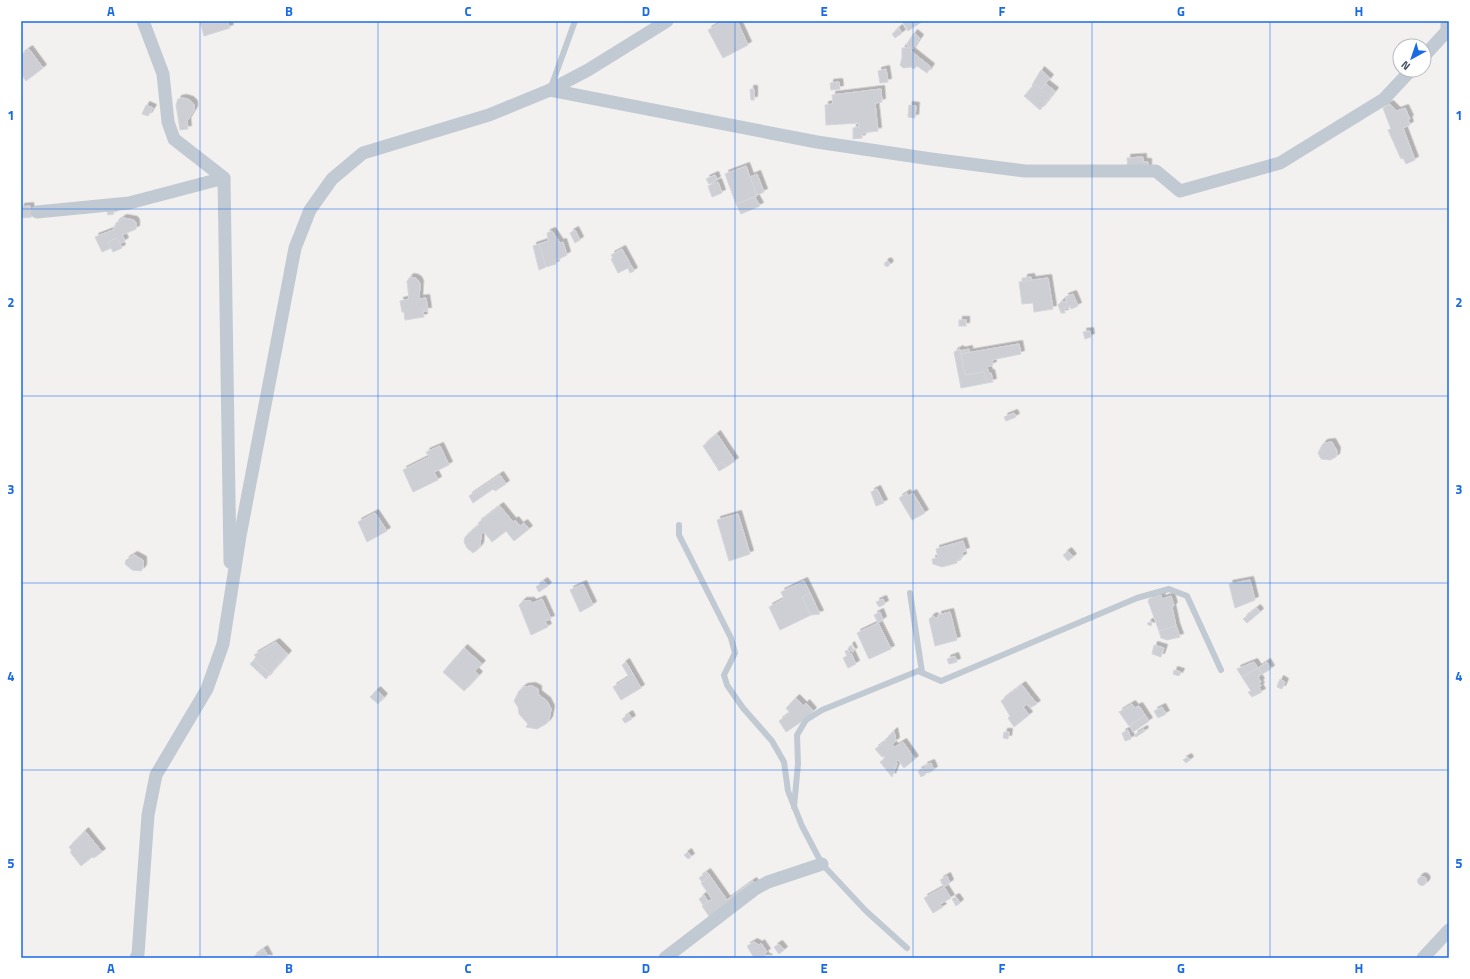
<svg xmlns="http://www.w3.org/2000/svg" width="1470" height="979" font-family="'Titillium Web',sans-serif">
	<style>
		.building { fill: #cdcfd5; stroke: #d4d6dc; filter: url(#shadow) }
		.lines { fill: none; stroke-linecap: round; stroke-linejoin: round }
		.service { stroke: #c1cad2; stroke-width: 6 }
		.minor { stroke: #c1cad2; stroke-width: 13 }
		.grid { fill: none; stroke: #186be5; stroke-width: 1; stroke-opacity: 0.55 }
		.neatline { fill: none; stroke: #186be5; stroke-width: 1.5 }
		.grid-label { font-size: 13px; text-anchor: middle; font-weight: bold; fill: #186be5 }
	</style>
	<defs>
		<filter id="shadow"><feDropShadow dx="3.5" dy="-3.5" stdDeviation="0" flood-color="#0004"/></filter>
	</defs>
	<rect width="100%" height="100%" fill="#f3f0f0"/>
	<!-- building -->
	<g class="building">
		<path d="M 200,21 L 227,21 L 230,28 L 204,36 Z"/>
		<path d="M 724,21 L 737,21 L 748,45 L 723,58 L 708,30 Z"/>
		<path d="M 902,21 L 923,21 L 908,31 Z"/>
		<path d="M 899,28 L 902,33 L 895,38 L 892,34 Z"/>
		<path d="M 914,33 L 920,38 L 911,51 L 931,67 L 927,73 L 917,66 L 914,69 L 911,67 L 903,68 L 900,65 L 902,58 L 902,48 L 910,48 L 906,45 Z"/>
		<path d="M 29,49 L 43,68 L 26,81 L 21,74 L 21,55 Z"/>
		<path d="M 886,69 L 888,82 L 880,83 L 878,71 Z"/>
		<path d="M 1041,70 L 1050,78 L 1041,89 L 1035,84 L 1033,86 L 1032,85 Z"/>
		<path d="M 839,82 L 840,89 L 831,90 L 830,83 Z"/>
		<path d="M 1035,84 L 1041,89 L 1046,84 L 1055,91 L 1040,110 L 1024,96 Z"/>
		<path d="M 750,89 L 754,89 L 754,100 L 751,100 Z"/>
		<path d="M 881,89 L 882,102 L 875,103 L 878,131 L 862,133 L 862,138 L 853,139 L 853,128 L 859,127 L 859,123 L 826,125 L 825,105 L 833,104 L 832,95 Z"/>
		<path d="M 183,98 L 190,100 L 194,104 L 194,110 L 187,121 L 188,129 L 180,130 L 176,105 L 178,99 Z"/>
		<path d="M 1390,104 L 1397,111 L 1405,108 L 1410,119 L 1408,119 L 1410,125 L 1403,128 L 1415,160 L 1406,164 L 1403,158 L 1401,159 L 1388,130 L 1391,129 L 1383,108 Z"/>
		<path d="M 146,105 L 153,108 L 148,116 L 142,114 Z"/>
		<path d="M 909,105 L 916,106 L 915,118 L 908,117 Z"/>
		<path d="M 1143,157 L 1143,162 L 1148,162 L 1148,169 L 1128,169 L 1127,158 Z"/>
		<path d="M 746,166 L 757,196 L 736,204 L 725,174 Z"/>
		<path d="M 757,174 L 764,192 L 757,195 L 750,177 Z"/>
		<path d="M 715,175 L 717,180 L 709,184 L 706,179 Z"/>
		<path d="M 718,182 L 722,193 L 712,197 L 708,186 Z"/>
		<path d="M 755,197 L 760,206 L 741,214 L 736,204 Z"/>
		<path d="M 30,206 L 32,217 L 21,218 L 21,207 Z"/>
		<path d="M 113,209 L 114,214 L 108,215 L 107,210 Z"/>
		<path d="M 123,218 L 134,220 L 136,223 L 136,229 L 122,235 L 125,241 L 120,244 L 117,238 L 108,242 L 111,248 L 102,252 L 95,237 L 113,230 L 116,223 Z"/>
		<path d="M 575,230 L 580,240 L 575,243 L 570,233 Z"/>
		<path d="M 552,231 L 560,243 L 563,242 L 567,255 L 555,261 L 556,264 L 546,267 L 539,244 L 548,241 L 547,233 Z"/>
		<path d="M 117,238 L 122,248 L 113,252 L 108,242 Z"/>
		<path d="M 539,244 L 546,267 L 539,270 L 533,246 Z"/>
		<path d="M 622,249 L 634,271 L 630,273 L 628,268 L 618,273 L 611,259 L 613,258 L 611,255 Z"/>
		<circle cx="887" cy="264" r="2.5"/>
		<path d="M 410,277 L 415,278 L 418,280 L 420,284 L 419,299 L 426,298 L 428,311 L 423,311 L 424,317 L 405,320 L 404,312 L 402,312 L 400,301 L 409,299 L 407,281 Z"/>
		<path d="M 1031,277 L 1032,281 L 1024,282 L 1024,278 Z"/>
		<path d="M 1048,278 L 1053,309 L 1034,312 L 1033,303 L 1022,304 L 1019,282 Z"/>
		<path d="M 1073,294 L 1078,306 L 1071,309 L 1070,305 L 1069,308 L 1064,308 L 1065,313 L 1061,313 L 1058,305 L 1062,301 L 1067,303 L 1065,297 Z"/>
		<rect x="959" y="320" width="7" height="6"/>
		<path d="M 1090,331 L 1091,337 L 1085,339 L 1083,332 Z"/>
		<path d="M 1019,344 L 1021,354 L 992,360 L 993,365 L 987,367 L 989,373 L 991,373 L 993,382 L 987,383 L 984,372 L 965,375 L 961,354 Z"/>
		<path d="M 960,349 L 965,375 L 984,372 L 987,383 L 961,388 L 954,352 Z"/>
		<path d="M 969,349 L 969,352 L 961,354 L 960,351 Z"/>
		<path d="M 1014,413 L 1016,417 L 1006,421 L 1004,417 Z"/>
		<path d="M 717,434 L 735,461 L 726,467 L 722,462 L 716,466 L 703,446 Z"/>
		<path d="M 1332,442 L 1337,451 L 1336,457 L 1330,460 L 1321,459 L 1318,453 L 1322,445 L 1324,443 Z"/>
		<path d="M 440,446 L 449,465 L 434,472 L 438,480 L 413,492 L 403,470 L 429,457 L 426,452 Z"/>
		<path d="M 722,462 L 726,467 L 719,471 L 716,466 Z"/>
		<path d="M 500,475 L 506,484 L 495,491 L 493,489 L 473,503 L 469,496 Z"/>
		<path d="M 877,489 L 884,503 L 876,506 L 871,492 Z"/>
		<path d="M 907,493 L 908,496 L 913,493 L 925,513 L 912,520 L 899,498 Z"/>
		<path d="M 500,506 L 513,522 L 515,520 L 520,526 L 524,523 L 529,529 L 514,541 L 506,531 L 492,542 L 484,532 L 481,535 L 480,546 L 477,550 L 473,553 L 467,548 L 464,542 L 465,537 L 479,525 L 478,523 Z"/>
		<path d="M 375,513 L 387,531 L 367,542 L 358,522 Z"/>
		<path d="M 738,514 L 750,554 L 729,561 L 717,520 Z"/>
		<path d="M 963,541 L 966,551 L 962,552 L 963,557 L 957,560 L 957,563 L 942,567 L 933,564 L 932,559 L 938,558 L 936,549 Z"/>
		<path d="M 1068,551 L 1073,557 L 1068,561 L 1063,555 Z"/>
		<path d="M 134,555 L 143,560 L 143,568 L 141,571 L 132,570 L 125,564 L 126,560 Z"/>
		<path d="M 1250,580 L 1255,600 L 1235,608 L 1229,584 Z"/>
		<path d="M 544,581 L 548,586 L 539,592 L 536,587 Z"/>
		<path d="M 804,581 L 810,593 L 802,597 L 811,615 L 780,630 L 769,607 L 784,599 L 781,592 Z"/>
		<path d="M 583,584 L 593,605 L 580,612 L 570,590 Z"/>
		<path d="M 810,593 L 820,614 L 811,615 L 802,597 Z"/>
		<path d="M 1161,595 L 1162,599 L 1171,596 L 1174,606 L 1172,607 L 1176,626 L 1159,631 L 1148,601 L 1149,599 Z"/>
		<path d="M 542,599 L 551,619 L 545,621 L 548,627 L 531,635 L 519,605 L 523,601 L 531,601 L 533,603 Z"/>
		<path d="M 883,599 L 885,604 L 879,607 L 876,602 Z"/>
		<path d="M 1257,608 L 1260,612 L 1247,623 L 1243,619 Z"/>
		<path d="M 880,612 L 883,620 L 878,623 L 874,615 Z"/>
		<path d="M 950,612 L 957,640 L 935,646 L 929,619 L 933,616 L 938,619 L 938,615 Z"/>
		<path d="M 1149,622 L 1152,622 L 1151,626 L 1147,624 Z"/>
		<path d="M 878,623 L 891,649 L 869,659 L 857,633 Z"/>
		<path d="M 1176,626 L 1180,637 L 1167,640 L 1161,638 L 1159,631 Z"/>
		<path d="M 276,642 L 288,654 L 270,674 L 254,660 L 256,657 L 254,655 Z"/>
		<path d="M 851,645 L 854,651 L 852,652 L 849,647 Z"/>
		<path d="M 1154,645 L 1164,648 L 1161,657 L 1152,654 Z"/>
		<path d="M 464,648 L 482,664 L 475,671 L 479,675 L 464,691 L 443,672 Z"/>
		<path d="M 848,650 L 850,654 L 851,653 L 856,664 L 848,668 L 843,658 L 847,656 L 845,651 Z"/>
		<path d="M 955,656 L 957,662 L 949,664 L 947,659 Z"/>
		<path d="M 254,660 L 270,674 L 266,679 L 250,664 Z"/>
		<path d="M 626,662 L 641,688 L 621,700 L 613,687 L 629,677 L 622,665 Z"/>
		<path d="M 1254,662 L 1258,668 L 1242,677 L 1237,669 Z"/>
		<path d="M 1267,662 L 1271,669 L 1262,674 L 1258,668 Z"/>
		<path d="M 1258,668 L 1262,674 L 1258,677 L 1261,682 L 1259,683 L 1261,686 L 1259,687 L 1262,692 L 1252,697 L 1248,692 L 1251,691 L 1242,677 Z"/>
		<path d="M 1174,670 L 1181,672 L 1179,676 L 1173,674 Z"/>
		<path d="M 1280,679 L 1285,682 L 1282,689 L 1277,687 Z"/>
		<path d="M 1022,685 L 1037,704 L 1030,708 L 1027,704 L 1023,707 L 1029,715 L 1014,727 L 1008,718 L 1010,716 L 1001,701 Z"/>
		<path d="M 532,686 L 538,689 L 538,694 L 547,701 L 551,709 L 549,720 L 546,724 L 537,729 L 526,727 L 528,724 L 519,714 L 518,707 L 514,701 L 519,691 L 524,687 Z"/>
		<path d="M 377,690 L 384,697 L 378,704 L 370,697 Z"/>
		<path d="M 796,698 L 804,706 L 806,703 L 813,711 L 804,720 L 786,732 L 779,721 L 790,713 L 786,708 Z"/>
		<path d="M 1132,704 L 1135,708 L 1139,706 L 1145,715 L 1129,726 L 1119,712 Z"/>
		<path d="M 1162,707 L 1166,714 L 1158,718 L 1154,711 Z"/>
		<path d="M 629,714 L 632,719 L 625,723 L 622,719 Z"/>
		<path d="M 1145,715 L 1149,721 L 1133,732 L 1130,726 Z"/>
		<path d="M 1144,729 L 1145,731 L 1136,737 L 1134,735 Z"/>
		<path d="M 1128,730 L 1131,739 L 1125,741 L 1122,733 Z"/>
		<path d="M 894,731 L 896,741 L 892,744 L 895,747 L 903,742 L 915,759 L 904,768 L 898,760 L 896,762 L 897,764 L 892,777 L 880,762 L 885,758 L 884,756 L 882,757 L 875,749 L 886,741 L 885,740 Z"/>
		<path d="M 1004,732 L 1009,732 L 1008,739 L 1003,738 Z"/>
		<path d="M 1188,757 L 1190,760 L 1186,763 L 1183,760 Z"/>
		<path d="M 931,763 L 934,770 L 928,773 L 924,766 Z"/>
		<path d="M 923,768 L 926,774 L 921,777 L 918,771 Z"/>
		<path d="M 85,831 L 102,852 L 94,858 L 92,857 L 81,866 L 70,852 L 72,851 L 69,847 Z"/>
		<path d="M 688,852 L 691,857 L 688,859 L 684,855 Z"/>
		<path d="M 707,872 L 710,876 L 702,882 L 699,878 Z"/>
		<path d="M 710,876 L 727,900 L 753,881 L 756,885 L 711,919 L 702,906 L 712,899 L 701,883 Z"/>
		<path d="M 947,876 L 950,883 L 944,887 L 951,898 L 940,904 L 943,907 L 933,913 L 924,898 L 944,887 L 940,880 Z"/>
		<circle cx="1422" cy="881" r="4.5"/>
		<path d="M 704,895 L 708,902 L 703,905 L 699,899 Z"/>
		<path d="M 956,897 L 960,903 L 956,906 L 952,899 Z"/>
		<path d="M 754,942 L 759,945 L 761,943 L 767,952 L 764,954 L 766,957 L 769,958 L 754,958 L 747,946 Z"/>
		<path d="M 779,944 L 784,950 L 779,954 L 774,947 Z"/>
		<path d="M 264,949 L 269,958 L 254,958 L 253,957 Z"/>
	</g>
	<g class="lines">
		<!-- service -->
		<g class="service">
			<path d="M 551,87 L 575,21"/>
			<path d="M 679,525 L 679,535 L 731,638 L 735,653 L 724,675 L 727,685 L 743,708 L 772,741 L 784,762 L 788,791 L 802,826 L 822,864 L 866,911 L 907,948"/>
			<path d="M 910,593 L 922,672"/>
			<path d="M 794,807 L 798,764 L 797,735 L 806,720 L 822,710 L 918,671 L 941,681 L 1137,598 L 1169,589 L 1187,596 L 1221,670"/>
		</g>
		<!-- minor -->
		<g class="minor">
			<path d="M 143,21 L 163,74 L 168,122 L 174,139 L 224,178 L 230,562"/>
			<path d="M 1424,56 L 1447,31 L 1447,21"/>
			<path d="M 550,90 L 817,142 L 931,159 L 1025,171 L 1156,171 L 1180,191 L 1280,163 L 1384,99 L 1411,70"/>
			<path d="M 37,212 L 129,203 L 224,178"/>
			<path d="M 136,958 L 138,954 L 148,815 L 156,775 L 207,689 L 223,644 L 240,536 L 295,248 L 310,210 L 332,179 L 363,153 L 489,115 L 550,90 L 588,70 L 667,21"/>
			<path d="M 665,958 L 755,889 L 768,882 L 822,864"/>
			<path d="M 1423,958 L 1449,930"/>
		</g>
	</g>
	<!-- grid -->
	<path class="grid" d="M 200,21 L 200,958M 378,21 L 378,958M 557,21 L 557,958M 735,21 L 735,958M 913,21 L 913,958M 1092,21 L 1092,958M 1270,21 L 1270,958M 21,209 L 1449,209M 21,396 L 1449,396M 21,583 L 1449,583M 21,770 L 1449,770"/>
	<!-- border -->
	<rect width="1470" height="979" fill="none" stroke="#ffffff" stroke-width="44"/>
	<!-- north arrow -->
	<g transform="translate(1412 58) rotate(220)"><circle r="19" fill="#ffffff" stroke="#b6babf"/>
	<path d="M0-3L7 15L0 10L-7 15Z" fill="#186be5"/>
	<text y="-6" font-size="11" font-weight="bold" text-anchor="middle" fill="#48535e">N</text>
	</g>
	<rect x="22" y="22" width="1426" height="935" class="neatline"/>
	<g class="grid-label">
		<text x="111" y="16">A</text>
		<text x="289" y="16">B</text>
		<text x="468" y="16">C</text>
		<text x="646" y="16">D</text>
		<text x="824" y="16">E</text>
		<text x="1002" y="16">F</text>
		<text x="1181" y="16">G</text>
		<text x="1359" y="16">H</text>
		<text x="11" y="120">1</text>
		<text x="1459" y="120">1</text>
		<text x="11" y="307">2</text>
		<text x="1459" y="307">2</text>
		<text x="11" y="494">3</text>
		<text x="1459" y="494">3</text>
		<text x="11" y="681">4</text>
		<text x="1459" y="681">4</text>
		<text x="11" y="868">5</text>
		<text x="1459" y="868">5</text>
		<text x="111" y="973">A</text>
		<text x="289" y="973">B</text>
		<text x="468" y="973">C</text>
		<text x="646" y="973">D</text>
		<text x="824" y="973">E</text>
		<text x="1002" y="973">F</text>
		<text x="1181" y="973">G</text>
		<text x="1359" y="973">H</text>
	</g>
</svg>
